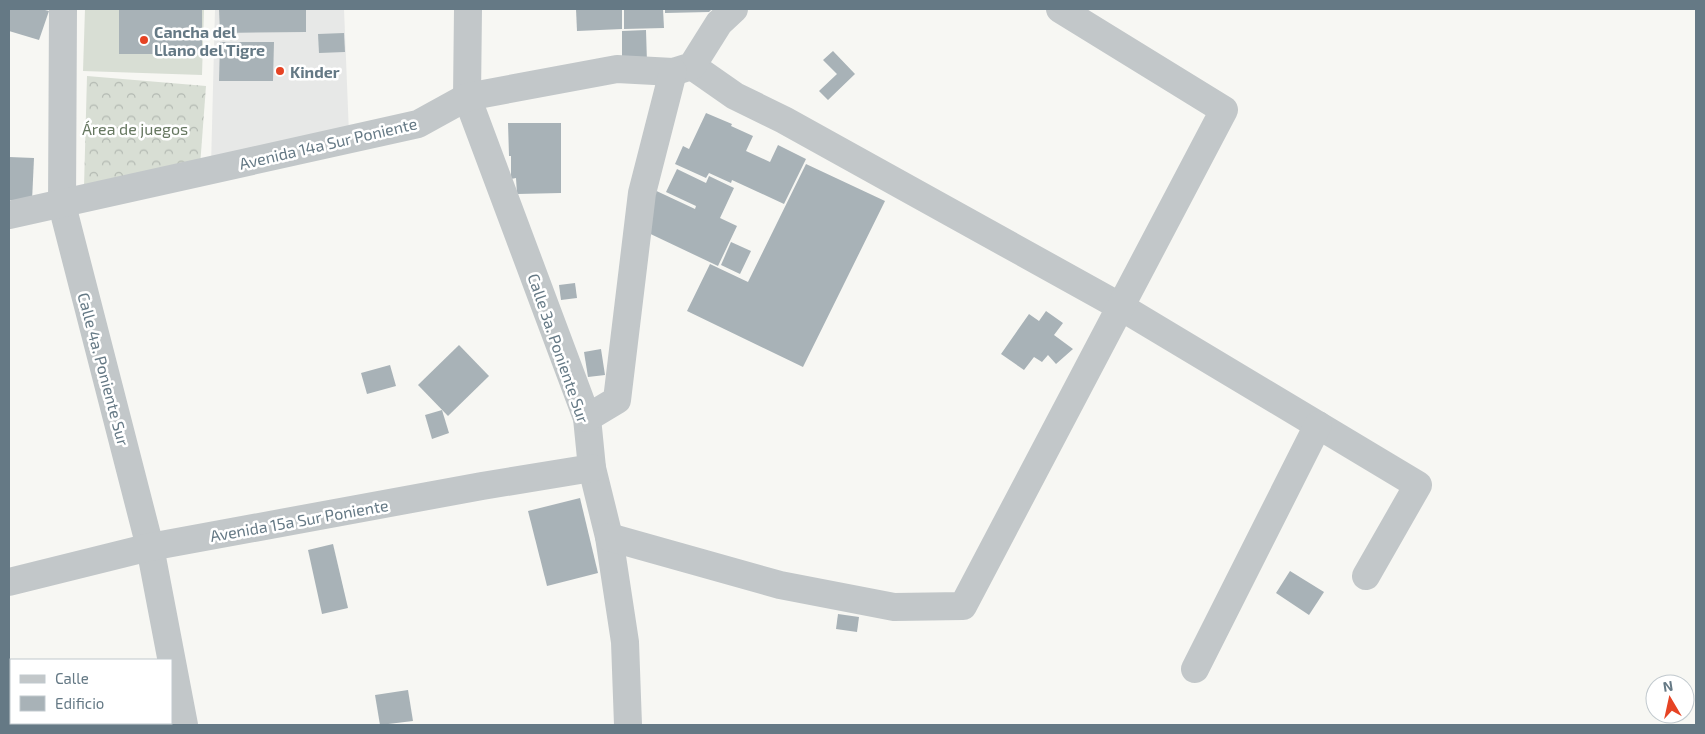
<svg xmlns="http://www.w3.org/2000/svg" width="1705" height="734" font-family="'Exo 2',sans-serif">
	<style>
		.built { fill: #e7e8e7 }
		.forest { fill: url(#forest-crowns) }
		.pitch { fill: #d8ded4 }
		.building { fill: #a8b2b7 }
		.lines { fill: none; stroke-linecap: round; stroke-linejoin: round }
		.minor { stroke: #c2c7c9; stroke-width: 28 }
		.poi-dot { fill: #e64324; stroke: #fff; stroke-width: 2 }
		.labels { text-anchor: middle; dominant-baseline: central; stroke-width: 5; stroke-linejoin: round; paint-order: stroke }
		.poi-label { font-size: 16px; font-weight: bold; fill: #657985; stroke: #fff; text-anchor: start }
		.park-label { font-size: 16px; fill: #667760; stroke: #fff }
		.street-label { font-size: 16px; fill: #657985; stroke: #fff }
	</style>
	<defs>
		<pattern id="forest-crowns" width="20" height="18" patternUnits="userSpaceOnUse" patternTransform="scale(1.25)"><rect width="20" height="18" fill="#d8ded4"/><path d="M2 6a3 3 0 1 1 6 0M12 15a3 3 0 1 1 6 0" fill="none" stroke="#b3b9b2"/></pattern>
	</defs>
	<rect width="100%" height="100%" fill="#f7f7f3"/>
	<!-- built -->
	<path class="built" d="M 215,9 L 344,9 L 349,134 L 211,166 Z"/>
	<!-- forest -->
	<path class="forest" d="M 87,76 L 206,86 L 200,166 L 84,187 Z"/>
	<!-- pitch -->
	<path class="pitch" d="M 85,9 L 204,9 L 202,75 L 83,71 Z"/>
	<!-- building -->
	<g class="building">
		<path d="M 9,9 L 41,9 L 49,11 L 39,40 L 9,31 Z"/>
		<rect x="119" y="9" width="83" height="45"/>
		<path d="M 219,9 L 306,9 L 306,32 L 220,33 Z"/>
		<path d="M 576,9 L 622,9 L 622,29 L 577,31 Z"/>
		<path d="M 624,9 L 663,9 L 664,28 L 624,29 Z"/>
		<path d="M 665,9 L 712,9 L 709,12 L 665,13 Z"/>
		<path d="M 646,30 L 647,63 L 622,64 L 622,31 Z"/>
		<path d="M 344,33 L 345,52 L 319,53 L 318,34 Z"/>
		<path d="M 220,42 L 274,42 L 273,81 L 219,81 Z"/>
		<path d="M 833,51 L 855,74 L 828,100 L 819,91 L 837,74 L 823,60 Z"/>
		<path d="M 706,113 L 732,124 L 731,126 L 753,136 L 746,151 L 770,162 L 778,145 L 806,159 L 784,204 L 732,180 L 731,183 L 709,173 L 706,178 L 675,164 L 683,146 L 689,149 Z"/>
		<path d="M 508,123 L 561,123 L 561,193 L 517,194 L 516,178 L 511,179 L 511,156 L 509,156 Z"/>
		<path d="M 9,157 L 34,158 L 32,201 L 9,200 Z"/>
		<path d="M 806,164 L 885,201 L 803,367 L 687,311 L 710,264 L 748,282 Z"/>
		<path d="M 677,169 L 706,183 L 709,176 L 734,188 L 720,218 L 737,226 L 718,266 L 640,229 L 648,187 L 695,209 L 696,206 L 666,192 Z"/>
		<path d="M 731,242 L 751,251 L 740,274 L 721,265 Z"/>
		<path d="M 575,283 L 577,298 L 561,300 L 559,285 Z"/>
		<path d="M 1046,311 L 1063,323 L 1054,335 L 1073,349 L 1056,364 L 1048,355 L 1042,362 L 1034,357 L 1024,370 L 1001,354 L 1029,314 L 1039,321 Z"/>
		<path d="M 459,345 L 489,376 L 448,416 L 418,385 Z"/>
		<path d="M 601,349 L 605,375 L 588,377 L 584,352 Z"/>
		<path d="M 390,365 L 396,386 L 367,394 L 361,373 Z"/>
		<path d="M 442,410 L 449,433 L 432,439 L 425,415 Z"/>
		<path d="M 580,498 L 598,573 L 547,586 L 528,511 Z"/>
		<path d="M 333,544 L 348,608 L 322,614 L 308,550 Z"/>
		<path d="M 1290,571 L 1324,592 L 1309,615 L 1276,593 Z"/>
		<path d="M 838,614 L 859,617 L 857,632 L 836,629 Z"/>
		<path d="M 408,690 L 413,721 L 380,725 L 375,695 Z"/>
	</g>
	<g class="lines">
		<!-- minor -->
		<g class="minor">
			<path d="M 63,9 L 62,205 L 150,547 L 184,725"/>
			<path d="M 468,9 L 467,97 L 587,418 L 592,468 L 609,537 L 625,642 L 628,725"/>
			<path d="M 692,66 L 735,96 L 784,120 L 1121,307 L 1418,485 L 1366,576"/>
			<path d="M 9,215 L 418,124 L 467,97 L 617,69 L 673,72 L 692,66 L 719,23 L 734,9"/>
			<path d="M 587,418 L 617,400 L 642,193 L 673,72"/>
			<path d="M 609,537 L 780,585 L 894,607 L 963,606 L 1224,110 L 1060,9"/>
			<path d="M 9,582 L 150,547 L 482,486 L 592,468"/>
			<path d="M 1195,669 L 1318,425"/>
		</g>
	</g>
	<!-- markers -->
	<g class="poi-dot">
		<circle cx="144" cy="40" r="5"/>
		<circle cx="280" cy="71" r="5"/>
	</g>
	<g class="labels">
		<!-- poi labels -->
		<g class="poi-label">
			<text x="154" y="31">Cancha del<tspan x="154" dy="18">Llano del Tigre</tspan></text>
			<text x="290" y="71">Kinder</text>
		</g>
		<!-- park labels -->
		<g class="park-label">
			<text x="135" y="128">Área de juegos</text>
		</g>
		<!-- street labels -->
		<g class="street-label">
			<text transform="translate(328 143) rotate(-13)">Avenida 14a Sur Poniente</text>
			<text transform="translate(559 348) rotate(71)">Calle 3a. Poniente Sur</text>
			<text transform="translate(104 369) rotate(75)">Calle 4a. Poniente Sur</text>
			<text transform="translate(299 520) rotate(-10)">Avenida 15a Sur Poniente</text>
		</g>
	</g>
	<!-- border -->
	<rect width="1705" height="734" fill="none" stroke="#657985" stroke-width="20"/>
	<!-- legend -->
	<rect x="10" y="659" width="162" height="65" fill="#ffffff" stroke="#c1c9ce"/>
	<rect x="20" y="675" width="25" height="8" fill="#c2c7c9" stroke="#c1c9ce"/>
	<text x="55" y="684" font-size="15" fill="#657985">Calle</text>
	<rect x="20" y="696" width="25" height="15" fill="#a8b2b7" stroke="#c1c9ce"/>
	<text x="55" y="709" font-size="15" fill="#657985">Edificio</text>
	<!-- north arrow -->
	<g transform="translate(1670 699) rotate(351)"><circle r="24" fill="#ffffff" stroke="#c1c9ce"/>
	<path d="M0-4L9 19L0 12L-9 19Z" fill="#e64324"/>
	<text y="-8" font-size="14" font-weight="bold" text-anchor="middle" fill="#657985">N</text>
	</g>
</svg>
